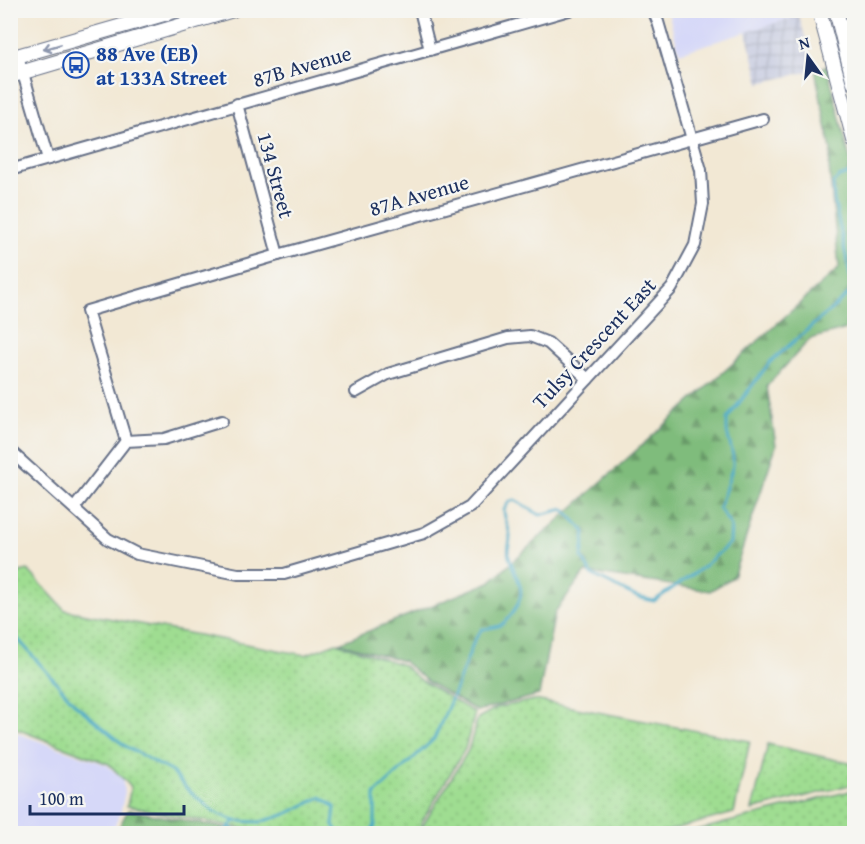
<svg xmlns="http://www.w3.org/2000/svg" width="865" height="844" font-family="'Gentium Book Plus',serif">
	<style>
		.built { fill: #d6d8f8 }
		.industrial { fill: url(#industrial-grid) }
		.grass { fill: url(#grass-dots); stroke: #5d8678; stroke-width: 1.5 }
		.forest { fill: url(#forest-firs); stroke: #4d766c; stroke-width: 1.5 }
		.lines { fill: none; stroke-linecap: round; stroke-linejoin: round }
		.stream { stroke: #45a7c5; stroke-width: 3 }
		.minor-casing { stroke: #667087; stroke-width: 14 }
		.major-casing { stroke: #667087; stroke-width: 16 }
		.minor { stroke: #fff; stroke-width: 10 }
		.major { stroke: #fff; stroke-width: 14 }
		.oneway { stroke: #8d97ae }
		.labels { text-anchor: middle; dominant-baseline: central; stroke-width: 4.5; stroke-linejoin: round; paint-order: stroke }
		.transit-label { font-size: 21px; font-weight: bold; fill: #164399; stroke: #f6f6f2; text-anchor: start }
		.street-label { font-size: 21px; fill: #1b2f5e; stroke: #f6f6f2 }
	</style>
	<defs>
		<pattern id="industrial-grid" width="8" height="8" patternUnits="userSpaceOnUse" patternTransform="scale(1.5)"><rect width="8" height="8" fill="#bec3dd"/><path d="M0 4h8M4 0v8" fill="none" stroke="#9a9fb6"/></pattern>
		<pattern id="grass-dots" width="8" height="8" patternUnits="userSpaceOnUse" patternTransform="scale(1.5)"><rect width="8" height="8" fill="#9fdd91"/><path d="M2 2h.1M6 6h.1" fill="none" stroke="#88be7f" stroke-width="1.8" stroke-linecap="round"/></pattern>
		<pattern id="forest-firs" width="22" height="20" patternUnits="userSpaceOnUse" patternTransform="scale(1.5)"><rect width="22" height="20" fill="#7fbc7b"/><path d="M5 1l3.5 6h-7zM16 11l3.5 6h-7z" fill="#679968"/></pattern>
	</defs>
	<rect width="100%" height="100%" fill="#f6f6f2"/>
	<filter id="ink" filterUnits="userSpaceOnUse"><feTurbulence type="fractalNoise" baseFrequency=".0167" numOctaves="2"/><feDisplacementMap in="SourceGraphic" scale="12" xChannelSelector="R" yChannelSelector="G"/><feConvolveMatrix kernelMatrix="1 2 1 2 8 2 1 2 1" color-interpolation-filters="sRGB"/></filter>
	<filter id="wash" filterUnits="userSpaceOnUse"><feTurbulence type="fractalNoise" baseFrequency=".008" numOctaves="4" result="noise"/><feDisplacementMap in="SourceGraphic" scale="24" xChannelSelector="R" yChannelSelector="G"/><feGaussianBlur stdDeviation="1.35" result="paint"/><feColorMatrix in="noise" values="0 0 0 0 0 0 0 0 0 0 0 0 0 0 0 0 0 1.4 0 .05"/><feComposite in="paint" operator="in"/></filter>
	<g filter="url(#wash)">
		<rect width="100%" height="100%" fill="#f2e8d4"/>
		<!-- built -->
		<g class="built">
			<path d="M 798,11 L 799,16 L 679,53 L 668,11 Z"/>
			<path d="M 11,731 L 107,765 L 122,779 L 125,792 L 120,815 L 111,833 L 11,833 Z"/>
		</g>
		<!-- industrial -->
		<path class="industrial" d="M 799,16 L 815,70 L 760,83 L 746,32 Z"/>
		<!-- grass -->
		<g class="grass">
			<path d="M 28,570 L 65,610 L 305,655 L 336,643 L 403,665 L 419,679 L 475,713 L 465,749 L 421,823 L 421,833 L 266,833 L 127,806 L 131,787 L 109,764 L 11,727 L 11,574 Z"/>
			<path d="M 534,700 L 750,741 L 734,813 L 660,833 L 423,833 L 423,825 L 468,751 L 478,718 L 496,708 Z"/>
			<path d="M 768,744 L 854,764 L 854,784 L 752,810 Z"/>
			<path d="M 854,790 L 854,833 L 686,833 Z"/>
		</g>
		<!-- forest -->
		<g class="forest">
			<path d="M 827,66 L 854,175 L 854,327 L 810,339 L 767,386 L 776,446 L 733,577 L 710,591 L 585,572 L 555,612 L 539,695 L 477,711 L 428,682 L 403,661 L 339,643 L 490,582 L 839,268 L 829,167 L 831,150 L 815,70 Z"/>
			<path d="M 128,810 L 254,833 L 116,833 Z"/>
		</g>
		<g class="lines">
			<!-- stream -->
			<g class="stream">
				<path d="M 10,630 L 76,705 L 125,746 L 172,772 L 188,790 L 213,811 L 235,821"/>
				<path d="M 230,825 L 234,834"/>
				<path d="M 222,834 L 235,821 L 260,822 L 284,815 L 321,797 L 335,807 L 333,825 L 339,834"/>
				<path d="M 369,834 L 375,826 L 375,794 L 434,739 L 457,686 L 474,641 L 482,629 C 500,627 502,627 513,612 C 530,588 515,579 509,556 C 507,550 510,544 510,537 C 510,528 504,520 504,510 L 509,502 L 515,500 L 540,515 L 564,509 L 585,532 L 582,557 L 591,574 L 637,597 L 654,601 L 702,568 L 730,543 L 731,526 L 719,508 L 733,466 L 733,456 L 727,432 L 727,419 L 770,362 L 849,294 L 852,284 L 834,200 L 833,183 L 839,177 L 854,172"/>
			</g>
		</g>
	</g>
	<g filter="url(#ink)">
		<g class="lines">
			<!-- minor casing -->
			<g class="minor-casing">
				<g id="minor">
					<path d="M 420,10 L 430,50"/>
					<path d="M 18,56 L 48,159"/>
					<path d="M 237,104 L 278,255"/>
					<path d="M 10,170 L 569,10"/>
					<path d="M 356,392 L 388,374 L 508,338 L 530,336 L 548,343 L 588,379"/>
					<path d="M 126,441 L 87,311 L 278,255 L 763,119"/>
					<path d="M 126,441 L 164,439 L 222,421"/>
					<path d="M 10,451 L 108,539 L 137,554 L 238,574 L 284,574 L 424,533 L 470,507 L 672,288 L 695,245 L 703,204 L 701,170 L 658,22 L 653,10"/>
					<path d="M 75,507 L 126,441"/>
				</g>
			</g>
			<!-- major casing -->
			<g class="major-casing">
				<g id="major">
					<path d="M 819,10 L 854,140"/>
					<path d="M 836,10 L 854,83"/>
					<path d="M 10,58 L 178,10"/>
					<path d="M 10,76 L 233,10"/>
				</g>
			</g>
			<!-- minor -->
			<use href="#minor" class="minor"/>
			<!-- major -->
			<use href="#major" class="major"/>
		</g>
		<!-- one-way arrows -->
		<defs><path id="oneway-shaft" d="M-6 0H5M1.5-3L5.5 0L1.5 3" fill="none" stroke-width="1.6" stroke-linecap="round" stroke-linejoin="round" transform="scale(1.5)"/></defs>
		<use class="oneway" href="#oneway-shaft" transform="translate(52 47) rotate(164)"/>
	</g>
	<!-- icons -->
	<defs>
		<g id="bus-ring" transform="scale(1.35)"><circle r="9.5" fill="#f6f6f2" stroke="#1a4fb4" stroke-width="1.5"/><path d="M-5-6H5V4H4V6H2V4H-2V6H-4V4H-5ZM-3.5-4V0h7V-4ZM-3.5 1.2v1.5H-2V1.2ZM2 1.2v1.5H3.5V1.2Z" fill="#1a4fb4"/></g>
	</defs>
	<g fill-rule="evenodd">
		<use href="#bus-ring" x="76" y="65"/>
	</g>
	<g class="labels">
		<!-- transit labels -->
		<g class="transit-label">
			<text x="96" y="53">88 Ave (EB)<tspan x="96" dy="24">at 133A Street</tspan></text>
		</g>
		<!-- street labels -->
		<g class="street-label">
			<text transform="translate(302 66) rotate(-16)">87B Avenue</text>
			<text transform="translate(276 175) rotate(75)">134 Street</text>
			<text transform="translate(419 195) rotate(-16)">87A Avenue</text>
			<text transform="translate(594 343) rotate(-47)">Tulsy Crescent East</text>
		</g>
	</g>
	<!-- margin -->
	<rect width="865" height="844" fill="none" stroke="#f6f6f2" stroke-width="36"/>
	<!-- north arrow -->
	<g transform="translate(808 57) rotate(345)" stroke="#f6f6f2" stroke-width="4.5" paint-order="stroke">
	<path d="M0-4.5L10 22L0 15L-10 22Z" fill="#1b2f5e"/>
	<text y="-9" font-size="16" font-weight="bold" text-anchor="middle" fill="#1b2f5e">N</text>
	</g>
	<!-- scale -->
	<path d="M30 805v9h154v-9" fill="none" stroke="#1b2f5e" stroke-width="3"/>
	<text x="39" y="805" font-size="18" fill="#1b2f5e" stroke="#f6f6f2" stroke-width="4.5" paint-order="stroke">100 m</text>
</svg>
